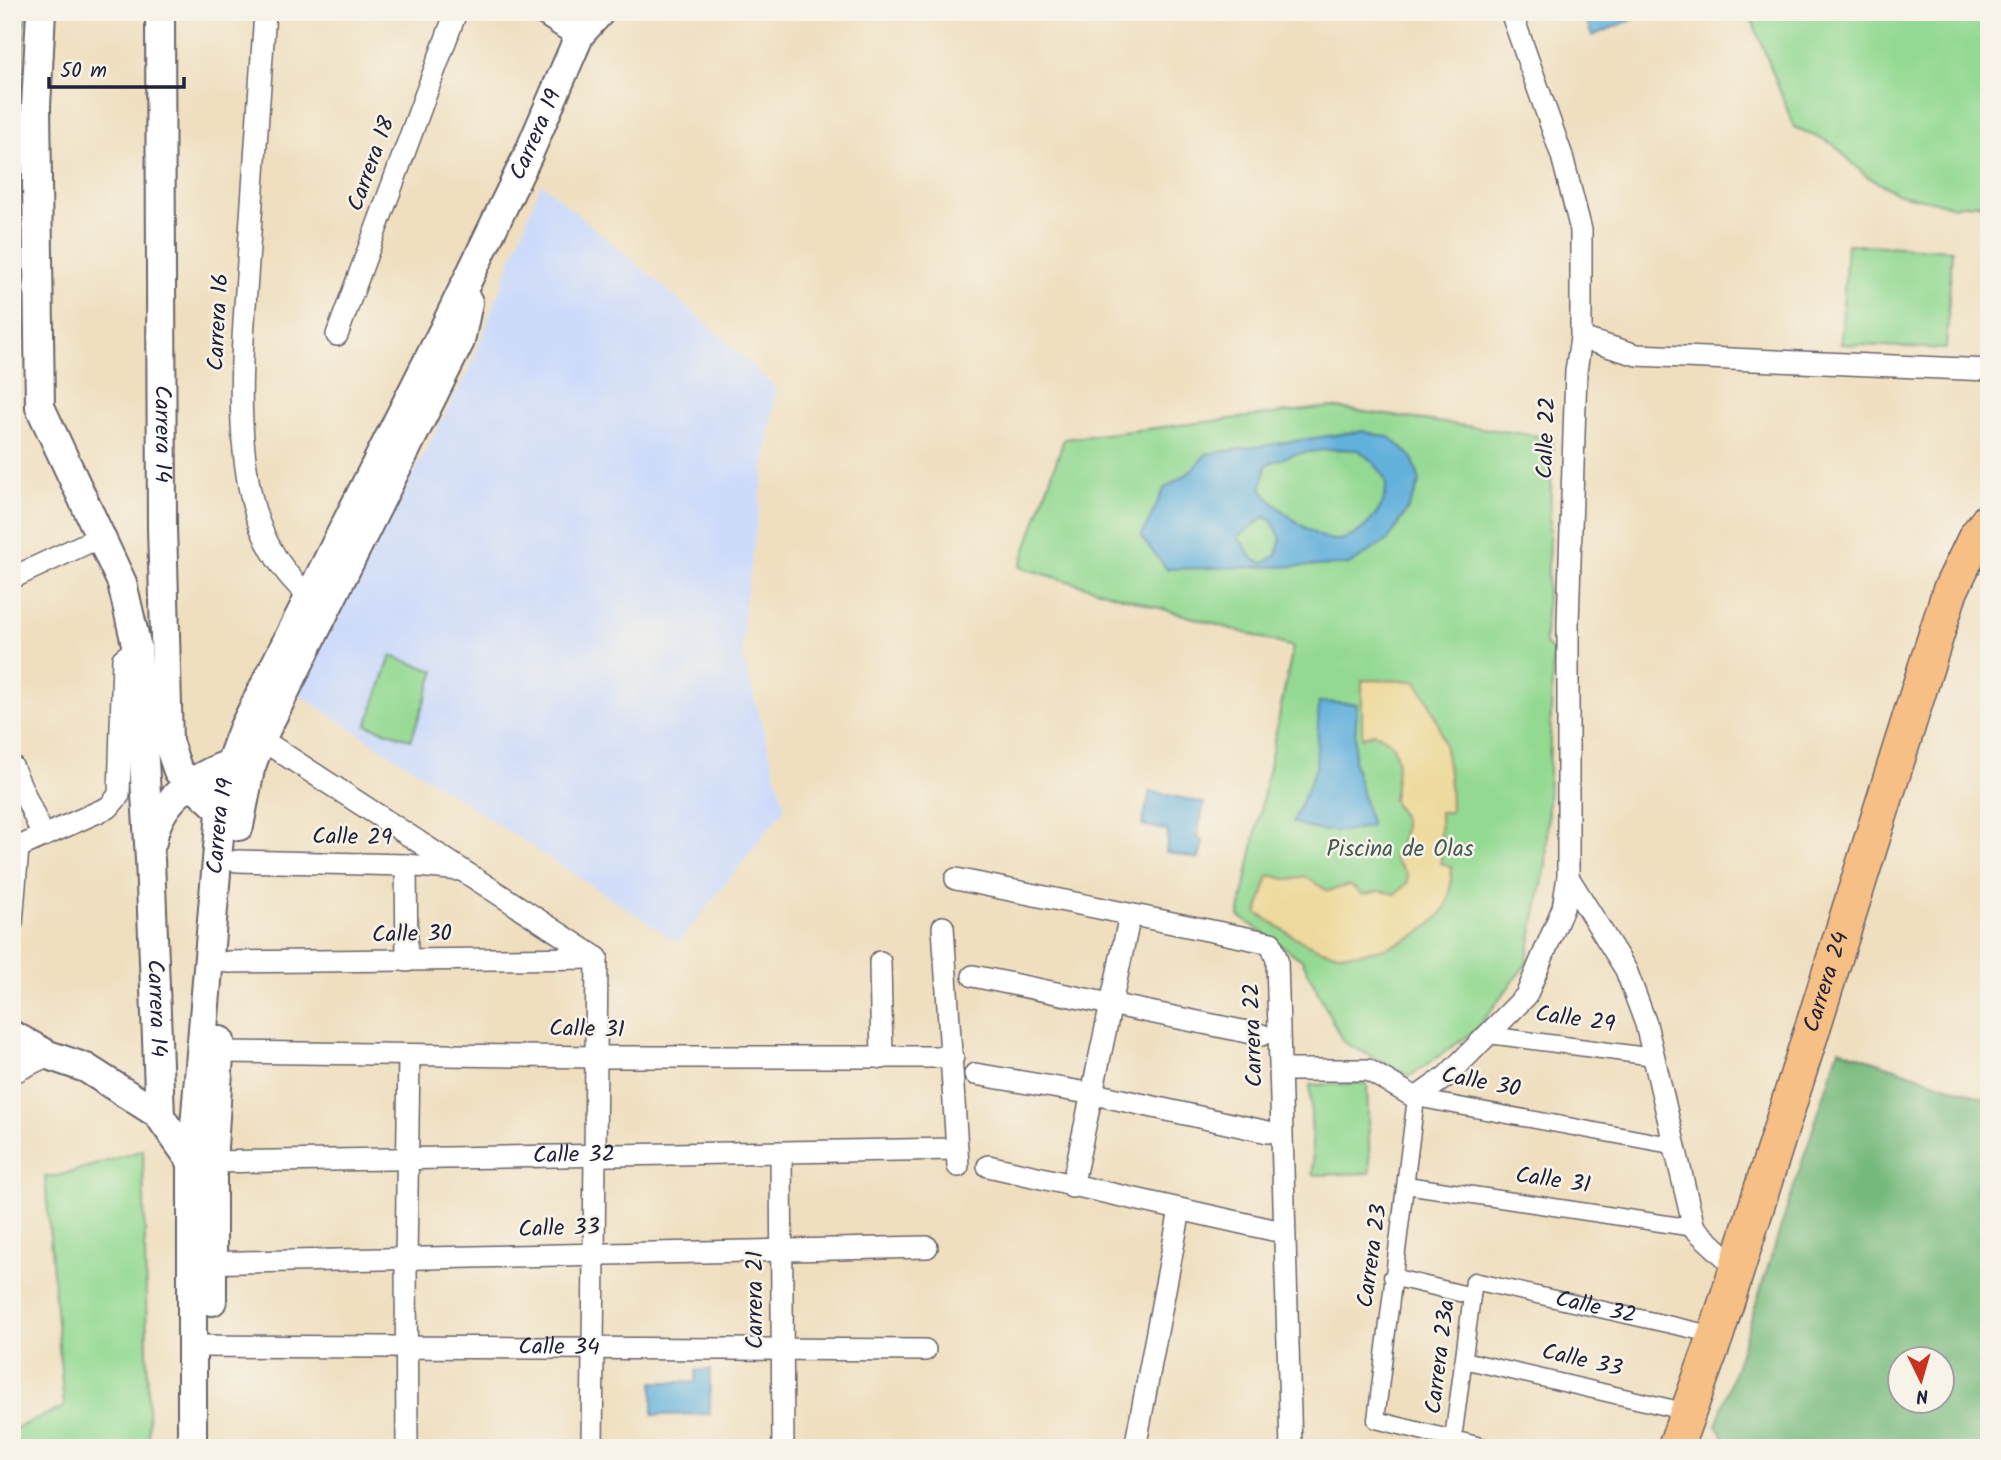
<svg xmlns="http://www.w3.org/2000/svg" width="2001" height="1460" font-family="Kalam,sans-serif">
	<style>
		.built { fill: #cddbfa }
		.green { fill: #93d992; stroke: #5a7e66; stroke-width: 2 }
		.forest { fill: #76b97c; stroke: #4c6e5c; stroke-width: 2; fill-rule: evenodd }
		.sand { fill: #eeda9e; stroke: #887e6c; stroke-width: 2 }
		.water { fill: #62b0dc; stroke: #42698c; stroke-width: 2; fill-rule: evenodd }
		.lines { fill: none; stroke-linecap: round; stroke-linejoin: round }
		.pedestrian-casing { stroke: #6a6469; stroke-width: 19 }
		.minor-casing { stroke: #6a6469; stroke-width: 24 }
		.tertiary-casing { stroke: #6a6469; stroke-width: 32 }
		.primary-casing { stroke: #6a6469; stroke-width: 38 }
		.pedestrian { stroke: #fff; stroke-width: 16 }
		.minor { stroke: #fff; stroke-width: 21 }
		.tertiary { stroke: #fff; stroke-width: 28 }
		.primary { stroke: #f5bf86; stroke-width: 35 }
		.labels { text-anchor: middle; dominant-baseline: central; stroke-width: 5; stroke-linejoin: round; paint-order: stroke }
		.street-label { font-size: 23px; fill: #22223b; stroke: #f7f3e8 }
		.park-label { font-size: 23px; fill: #445955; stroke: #f7f3e8 }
	</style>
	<rect width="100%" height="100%" fill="#f7f3e8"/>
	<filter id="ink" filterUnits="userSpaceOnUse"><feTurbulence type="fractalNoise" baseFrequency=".0143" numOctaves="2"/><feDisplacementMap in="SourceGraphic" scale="14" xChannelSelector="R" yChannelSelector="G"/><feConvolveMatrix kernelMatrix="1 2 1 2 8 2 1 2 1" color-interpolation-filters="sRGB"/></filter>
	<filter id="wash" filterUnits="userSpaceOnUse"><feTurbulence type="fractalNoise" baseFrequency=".00686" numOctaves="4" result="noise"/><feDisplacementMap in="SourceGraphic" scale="28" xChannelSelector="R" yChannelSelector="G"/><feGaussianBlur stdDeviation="1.57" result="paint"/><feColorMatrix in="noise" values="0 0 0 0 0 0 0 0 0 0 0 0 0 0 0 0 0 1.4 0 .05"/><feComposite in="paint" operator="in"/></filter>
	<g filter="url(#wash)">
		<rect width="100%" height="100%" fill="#efdfbf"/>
		<!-- built -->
		<path class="built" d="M 541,183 L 718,333 L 776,389 L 744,613 L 742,654 L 785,808 L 679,943 L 297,693 L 470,367 Z"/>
		<!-- green -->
		<g class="green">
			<path d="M 12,12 L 30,12 L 24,26 L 29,283 L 12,279 Z"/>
			<path d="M 1749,12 L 1989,12 L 1989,202 L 1955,206 L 1899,194 L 1866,176 L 1833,144 L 1794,127 Z"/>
			<path d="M 1847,244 L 1952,250 L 1946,349 L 1841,344 Z"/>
			<path d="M 1330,407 L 1553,438 L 1545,644 L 1553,652 L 1546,864 L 1526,964 L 1476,1030 L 1410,1076 L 1343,1042 L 1302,960 L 1239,916 L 1293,647 L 1020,567 L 1064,439 Z"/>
			<path d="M 391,656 L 435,671 L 411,740 L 367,725 Z"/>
			<path d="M 1367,1083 L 1370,1173 L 1313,1175 L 1310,1085 Z"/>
			<path d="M 143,1150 L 149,1444 L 141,1448 L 12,1448 L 12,1430 L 64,1407 L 45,1176 L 58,1176 Z"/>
		</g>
		<!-- forest -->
		<path class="forest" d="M 1839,1049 L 1989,1100 L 1989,1448 L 1731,1448 L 1716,1426 ZM 1899,1358 L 1941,1358 L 1941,1400 L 1899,1400 Z"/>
		<!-- sand -->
		<path class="sand" d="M 1362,680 L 1415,681 C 1444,717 1451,767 1451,812 L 1440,812 L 1441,863 L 1452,867 C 1451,883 1451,901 1441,914 C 1416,944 1359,961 1322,950 C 1300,943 1277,925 1257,913 L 1269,875 L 1291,880 L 1304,876 L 1328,891 L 1350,885 L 1363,895 L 1379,891 L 1396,894 L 1408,882 L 1407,874 L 1394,859 C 1403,828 1412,830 1393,800 C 1395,775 1408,743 1373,733 L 1362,738 Z"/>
		<!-- water -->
		<g class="water">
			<path d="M 1583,12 L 1632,12 L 1634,19 L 1592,36 Z"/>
			<path d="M 1362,431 L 1391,438 L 1412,457 L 1420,481 L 1410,505 L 1389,539 L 1349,565 L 1167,569 L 1141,537 L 1164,489 L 1191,471 L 1206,454 ZM 1332,449 L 1359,450 C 1370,460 1387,472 1386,489 C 1385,511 1358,540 1336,540 C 1315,540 1274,506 1261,489 L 1267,464 L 1295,454 ZM 1265,517 L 1271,520 L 1281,538 L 1277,555 L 1264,563 L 1254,560 L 1238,537 Z"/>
			<path d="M 1319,702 L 1357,704 L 1354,762 L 1371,826 C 1344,833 1319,834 1293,822 L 1316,768 Z"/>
			<path d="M 1150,791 L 1204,803 L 1197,838 L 1203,841 L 1199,859 L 1166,852 L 1168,831 L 1142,825 Z"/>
			<path d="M 696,1370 L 710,1370 L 710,1414 L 653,1415 L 653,1382 L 696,1382 Z"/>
		</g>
	</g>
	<g filter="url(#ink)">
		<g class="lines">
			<!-- pedestrian casing -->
			<g class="pedestrian-casing">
				<g id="pedestrian">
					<path d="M 1489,1035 L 1654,1057"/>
					<path d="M 1406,1185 L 1694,1228"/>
					<path d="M 1392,1277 L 1472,1296"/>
					<path d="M 1464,1360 L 1688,1412"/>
					<path id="s1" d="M 1453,1439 L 1474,1281 L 1716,1335"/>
					<path d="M 1489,1448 L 1376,1420 L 1416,1098 L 1676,1146"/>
				</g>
			</g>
			<!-- minor casing -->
			<g class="minor-casing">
				<g id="minor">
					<path d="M 265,12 C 259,95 254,179 248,262 C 243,339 234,423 252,500 C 261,540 286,582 321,604"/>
					<path d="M 337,335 L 456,12"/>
					<path d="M 1581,338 L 1637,355 L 1989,370"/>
					<path d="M 12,578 L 102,536"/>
					<path d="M 250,732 L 597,958"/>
					<path d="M 12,766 L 43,836"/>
					<path d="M 12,850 L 109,807 L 119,795 L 123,659 L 137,648"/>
					<path d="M 237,861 L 406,865 L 461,870"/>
					<path d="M 406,865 L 407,961"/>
					<path d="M 1568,877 L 1626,970 L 1646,1024 L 1694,1228 L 1737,1268"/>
					<path d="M 956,879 L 1271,943 L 1277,960 L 1291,1448"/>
					<path d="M 12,923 L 18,848"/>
					<path d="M 943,927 L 958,1166"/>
					<path d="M 228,962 L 597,958"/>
					<path d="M 880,962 L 882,1058"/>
					<path d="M 973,976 L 1262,1035"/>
					<path d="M 220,1052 L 596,1057 L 953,1057"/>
					<path d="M 1282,1070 L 1368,1070 L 1416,1098 L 1447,1076 L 1526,996 L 1563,908 L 1568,877 L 1568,623 L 1576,371 L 1581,338 L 1581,230 L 1562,156 L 1511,12"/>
					<path d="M 12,1073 L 48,1055"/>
					<path d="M 975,1074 L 1094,1094 L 1268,1132"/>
					<path d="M 781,1153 L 783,1448"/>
					<path id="s2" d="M 212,1162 L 957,1149"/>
					<path d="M 988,1166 L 1273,1230"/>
					<path d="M 1072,1187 L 1130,915"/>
					<path d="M 197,1263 L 927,1247"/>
					<path id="s3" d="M 193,1346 L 925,1350"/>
					<path d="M 407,1448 L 406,1261 L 409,1055"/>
					<path d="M 592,1448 L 597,958"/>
					<path d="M 1135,1448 L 1180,1210"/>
				</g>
			</g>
			<!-- tertiary casing -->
			<g class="tertiary-casing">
				<g id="tertiary">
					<path id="s4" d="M 41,12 L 36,106 L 40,407 L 122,583 L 137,648 L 150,859 L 160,1116"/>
					<path id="s5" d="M 160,12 L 162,527 L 168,742 L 178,771 L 234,822"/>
					<path d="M 547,12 L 580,34"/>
					<path d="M 239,826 L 250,769 L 261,739 L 460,341 L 468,302"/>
					<path d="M 152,842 C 158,801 193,777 230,764"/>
					<path d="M 12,1035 L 48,1055 L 86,1068 L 158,1114 L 192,1162 L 198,1162"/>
					<path d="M 212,1301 L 212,1162 L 220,1041"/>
					<path id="s6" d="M 192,1448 L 192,1162 L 221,812 L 230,764 L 243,729 L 443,331 L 528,155 L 580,34 L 600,12"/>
				</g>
			</g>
			<!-- primary casing -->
			<g class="primary-casing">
				<g id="primary">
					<path id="s7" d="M 1675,1448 L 1716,1335 L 1950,591 L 1976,537 L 1989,520"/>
				</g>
			</g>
			<!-- pedestrian -->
			<use href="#pedestrian" class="pedestrian"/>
			<!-- minor -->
			<use href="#minor" class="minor"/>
			<!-- tertiary -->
			<use href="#tertiary" class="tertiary"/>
			<!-- primary -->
			<use href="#primary" class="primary"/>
		</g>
	</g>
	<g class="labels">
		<!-- street labels -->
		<g class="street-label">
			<text stroke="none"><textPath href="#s6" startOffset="1386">Carrera 19</textPath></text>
			<text transform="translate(372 164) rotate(-70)">Carrera 18</text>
			<text transform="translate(219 322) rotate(-87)">Carrera 16</text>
			<text stroke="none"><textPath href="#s5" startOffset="422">Carrera 14</textPath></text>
			<text transform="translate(1547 438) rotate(-88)">Calle 22</text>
			<text stroke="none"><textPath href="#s6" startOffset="623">Carrera 19</textPath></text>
			<text transform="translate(352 838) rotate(1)">Calle 29</text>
			<text transform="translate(412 935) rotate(-1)">Calle 30</text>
			<text stroke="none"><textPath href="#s7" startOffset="490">Carrera 24</textPath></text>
			<text stroke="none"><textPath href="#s4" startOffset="1017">Carrera 14</textPath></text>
			<text transform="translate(1575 1020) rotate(8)">Calle 29</text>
			<text transform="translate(587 1030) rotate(1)">Calle 31</text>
			<text transform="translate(1254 1035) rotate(-92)">Carrera 22</text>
			<text transform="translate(1481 1083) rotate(11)">Calle 30</text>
			<text stroke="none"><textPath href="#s2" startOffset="362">Calle 32</textPath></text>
			<text transform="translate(1553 1181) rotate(8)">Calle 31</text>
			<text transform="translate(559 1229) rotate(-2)">Calle 33</text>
			<text transform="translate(1373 1256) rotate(-82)">Carrera 23</text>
			<text transform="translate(756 1300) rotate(-90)">Carrera 21</text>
			<text stroke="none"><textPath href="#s1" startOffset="284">Calle 32</textPath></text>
			<text stroke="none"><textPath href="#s3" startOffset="366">Calle 34</textPath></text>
			<text transform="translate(1441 1357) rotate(-83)">Carrera 23a</text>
			<text transform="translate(1582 1361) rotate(13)">Calle 33</text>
		</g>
		<!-- park labels -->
		<g class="park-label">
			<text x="1400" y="850">Piscina de Olas</text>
		</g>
	</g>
	<!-- margin -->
	<rect width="2001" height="1460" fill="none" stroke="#f7f3e8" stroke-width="42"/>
	<!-- north arrow -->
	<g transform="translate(1921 1380) rotate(175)"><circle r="33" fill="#f7f3e8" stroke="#a29fa3" stroke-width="2"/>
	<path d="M0-5L12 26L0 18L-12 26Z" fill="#c8321e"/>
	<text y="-10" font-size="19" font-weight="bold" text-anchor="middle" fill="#22223b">N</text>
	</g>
	<!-- scale -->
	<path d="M49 77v10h135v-10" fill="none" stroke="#22223b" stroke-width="3.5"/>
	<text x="60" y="77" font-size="21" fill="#22223b" stroke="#f7f3e8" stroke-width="5" paint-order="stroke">50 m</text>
</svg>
